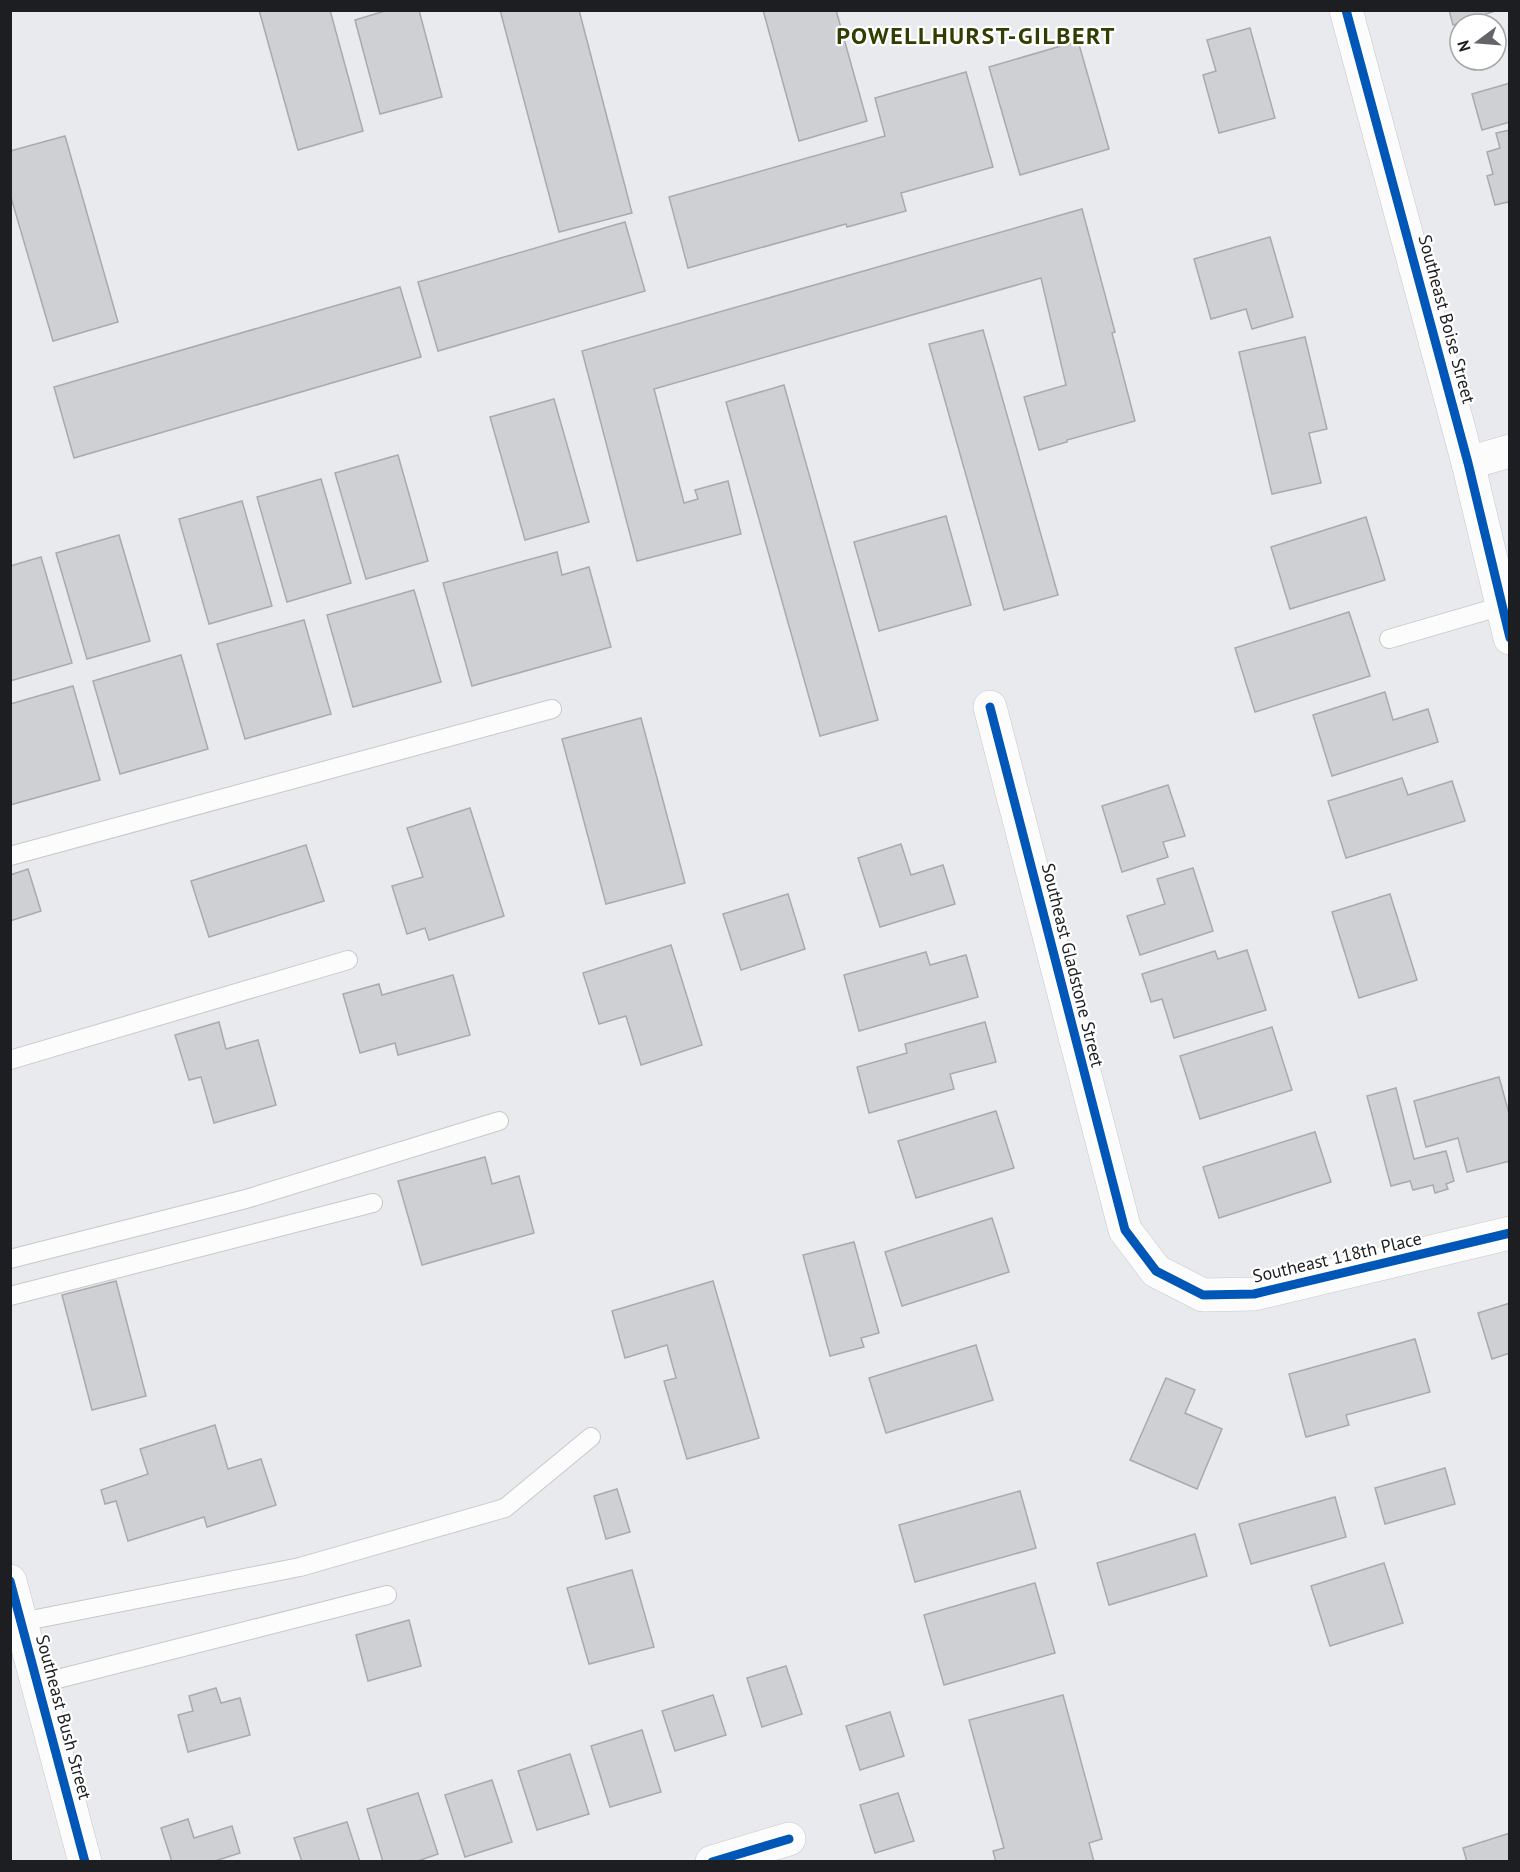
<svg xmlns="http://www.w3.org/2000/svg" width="1520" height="1872" font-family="'PT Sans',sans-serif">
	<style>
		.building { fill: #cfd0d4; stroke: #a9aaad; stroke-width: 1.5 }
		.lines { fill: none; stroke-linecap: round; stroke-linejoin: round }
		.lane-casing { stroke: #c7c8cb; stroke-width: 20 }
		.street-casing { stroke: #c7c8cb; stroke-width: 34 }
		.lane { stroke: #fcfcfc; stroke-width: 18 }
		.street { stroke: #fcfcfc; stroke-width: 33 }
		.cycleway-casing { stroke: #fff; stroke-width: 13 }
		.cycleway { stroke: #0057b8; stroke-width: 9 }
		.labels { text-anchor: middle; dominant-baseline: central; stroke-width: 4.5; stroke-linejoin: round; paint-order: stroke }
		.street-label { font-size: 18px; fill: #1d1e21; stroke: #fff }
		.district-label { font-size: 24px; font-weight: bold; letter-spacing: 1.5px; fill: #323d01; stroke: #fff }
	</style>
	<rect width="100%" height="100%" fill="#e9eaee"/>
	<!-- building -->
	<g class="building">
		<path d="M 259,10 L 330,10 L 363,131 L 298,150 Z"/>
		<path d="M 388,10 L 419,10 L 442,97 L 380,114 L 355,20 Z"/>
		<path d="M 500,10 L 579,10 L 632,213 L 559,232 Z"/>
		<path d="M 763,10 L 836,10 L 867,121 L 799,141 Z"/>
		<path d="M 1449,10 L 1498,10 L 1453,25 Z"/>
		<path d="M 1250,28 L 1275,118 L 1219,133 L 1203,75 L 1216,71 L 1207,40 Z"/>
		<path d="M 1078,41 L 1109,149 L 1020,175 L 989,67 Z"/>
		<path d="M 966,72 L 993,167 L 901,193 L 906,211 L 847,227 L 846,224 L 688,268 L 669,197 L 885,136 L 875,98 Z"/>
		<path d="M 1510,83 L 1510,122 L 1482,130 L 1472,94 Z"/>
		<path d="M 1510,130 L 1510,208 L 1508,202 L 1495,205 L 1487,176 L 1493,174 L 1487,152 L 1500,148 L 1496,133 Z"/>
		<path d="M 65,136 L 118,322 L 53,341 L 10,194 L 10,151 Z"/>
		<path d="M 1082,209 L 1115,332 L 1112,333 L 1135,421 L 1067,440 L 1067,442 L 1039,450 L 1024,397 L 1066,385 L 1041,278 L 654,389 L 684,503 L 698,499 L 695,490 L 728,481 L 741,534 L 637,561 L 582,351 Z"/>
		<path d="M 625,222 L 645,291 L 438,351 L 418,282 Z"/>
		<path d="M 1270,237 L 1293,317 L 1252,329 L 1246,309 L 1211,319 L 1194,259 Z"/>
		<path d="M 400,287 L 421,357 L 74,458 L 54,387 Z"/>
		<path d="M 983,330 L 1058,595 L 1004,610 L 929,344 Z"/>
		<path d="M 1305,337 L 1327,429 L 1309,433 L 1321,483 L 1272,494 L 1239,352 Z"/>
		<path d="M 784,385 L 878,720 L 820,736 L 726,402 Z"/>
		<path d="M 554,399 L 589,522 L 525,540 L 490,417 Z"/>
		<path d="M 398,455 L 428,561 L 366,579 L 335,473 Z"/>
		<path d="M 321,479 L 351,583 L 287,602 L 257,497 Z"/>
		<path d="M 242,501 L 272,606 L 209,624 L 179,519 Z"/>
		<path d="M 946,516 L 971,605 L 879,631 L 854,542 Z"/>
		<path d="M 1366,517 L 1385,580 L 1290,609 L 1271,547 Z"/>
		<path d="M 119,535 L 150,641 L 87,659 L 56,553 Z"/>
		<path d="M 557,552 L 562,575 L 589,567 L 611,647 L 472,686 L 443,583 Z"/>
		<path d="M 41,557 L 72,663 L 10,681 L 10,566 Z"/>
		<path d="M 414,590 L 441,682 L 353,707 L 327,615 Z"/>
		<path d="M 1349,612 L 1370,676 L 1255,712 L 1235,648 Z"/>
		<path d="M 304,620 L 331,714 L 245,739 L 217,644 Z"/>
		<path d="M 181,655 L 208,749 L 120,774 L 93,681 Z"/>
		<path d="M 73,686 L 100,780 L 10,805 L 10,704 Z"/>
		<path d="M 1385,692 L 1393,720 L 1428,709 L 1438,742 L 1332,776 L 1313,715 Z"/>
		<path d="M 641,718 L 685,883 L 606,904 L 562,739 Z"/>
		<path d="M 1402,778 L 1408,795 L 1452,781 L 1465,821 L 1346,858 L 1328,801 Z"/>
		<path d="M 1168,785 L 1185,836 L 1163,842 L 1168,857 L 1122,872 L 1102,806 Z"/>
		<path d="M 470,808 L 504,916 L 429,940 L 425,928 L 407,934 L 392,886 L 423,877 L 407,828 Z"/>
		<path d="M 901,844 L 911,875 L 943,865 L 955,904 L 880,927 L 858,858 Z"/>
		<path d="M 306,845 L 324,901 L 209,937 L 191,881 Z"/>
		<path d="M 1193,868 L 1213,931 L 1140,955 L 1127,916 L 1165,904 L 1157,879 Z"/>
		<path d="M 28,869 L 41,911 L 10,921 L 10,875 Z"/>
		<path d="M 788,894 L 805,949 L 741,970 L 723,914 Z"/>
		<path d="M 1390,894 L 1417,980 L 1359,998 L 1332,912 Z"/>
		<path d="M 671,945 L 702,1045 L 641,1065 L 626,1016 L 599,1024 L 583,973 Z"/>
		<path d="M 1247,950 L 1266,1010 L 1174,1038 L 1162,999 L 1151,1002 L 1142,974 L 1215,951 L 1218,959 Z"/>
		<path d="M 926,952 L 930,965 L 966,955 L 978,997 L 859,1031 L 844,975 Z"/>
		<path d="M 453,975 L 470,1035 L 398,1055 L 395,1043 L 360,1053 L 343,994 L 379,984 L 382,995 Z"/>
		<path d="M 219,1022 L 226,1049 L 258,1040 L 276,1105 L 214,1123 L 201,1077 L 189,1080 L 175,1035 Z"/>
		<path d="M 985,1022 L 996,1062 L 950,1074 L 954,1089 L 869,1113 L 857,1067 L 907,1053 L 905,1044 Z"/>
		<path d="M 1272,1027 L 1292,1090 L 1200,1119 L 1180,1056 Z"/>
		<path d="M 1499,1077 L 1510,1117 L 1510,1161 L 1467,1172 L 1458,1138 L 1426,1147 L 1414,1101 Z"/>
		<path d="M 1396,1088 L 1414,1159 L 1446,1151 L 1454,1181 L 1446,1184 L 1448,1189 L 1435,1193 L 1433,1185 L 1413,1190 L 1410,1181 L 1391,1186 L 1367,1096 Z"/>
		<path d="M 996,1111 L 1014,1168 L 916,1198 L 898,1141 Z"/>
		<path d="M 1315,1132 L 1331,1182 L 1219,1218 L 1203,1167 Z"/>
		<path d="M 485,1157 L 492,1184 L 519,1176 L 534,1233 L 422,1265 L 398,1181 Z"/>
		<path d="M 992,1218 L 1009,1272 L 902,1306 L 885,1252 Z"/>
		<path d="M 854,1242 L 879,1333 L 861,1338 L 864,1347 L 830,1356 L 803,1255 Z"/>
		<path d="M 116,1281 L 146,1396 L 92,1410 L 62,1295 Z"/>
		<path d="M 713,1281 L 759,1438 L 687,1459 L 664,1381 L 676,1378 L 667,1345 L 625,1358 L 612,1311 Z"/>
		<path d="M 1510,1303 L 1510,1353 L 1492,1359 L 1478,1313 Z"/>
		<path d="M 1415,1339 L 1430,1392 L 1346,1415 L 1349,1425 L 1306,1437 L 1289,1374 Z"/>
		<path d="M 976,1345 L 993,1400 L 886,1433 L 869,1378 Z"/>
		<path d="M 1166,1378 L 1195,1390 L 1185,1413 L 1222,1429 L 1197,1489 L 1130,1460 Z"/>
		<path d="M 215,1425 L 228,1469 L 261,1459 L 276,1505 L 207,1527 L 204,1517 L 128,1541 L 116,1501 L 105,1504 L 101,1490 L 148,1474 L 140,1449 Z"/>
		<path d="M 1445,1468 L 1455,1504 L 1385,1524 L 1375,1488 Z"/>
		<path d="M 617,1489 L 630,1532 L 606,1539 L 594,1496 Z"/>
		<path d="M 1020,1491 L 1036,1548 L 915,1582 L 899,1525 Z"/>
		<path d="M 1335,1497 L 1346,1537 L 1251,1564 L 1239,1524 Z"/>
		<path d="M 1195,1534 L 1207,1576 L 1109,1605 L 1097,1563 Z"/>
		<path d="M 1384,1563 L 1403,1623 L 1330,1646 L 1311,1586 Z"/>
		<path d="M 632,1570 L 654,1647 L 589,1664 L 567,1588 Z"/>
		<path d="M 1035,1583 L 1055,1653 L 944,1685 L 924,1615 Z"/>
		<path d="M 409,1620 L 421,1666 L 368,1681 L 356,1635 Z"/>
		<path d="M 786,1666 L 802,1714 L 762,1727 L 747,1678 Z"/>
		<path d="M 216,1688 L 221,1703 L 240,1698 L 250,1735 L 188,1752 L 178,1715 L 193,1711 L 189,1696 Z"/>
		<path d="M 713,1695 L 726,1735 L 675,1751 L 662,1711 Z"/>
		<path d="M 1063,1695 L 1102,1839 L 1089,1843 L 1094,1862 L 996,1862 L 993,1851 L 1004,1848 L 969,1720 Z"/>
		<path d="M 890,1712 L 904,1756 L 860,1770 L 846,1726 Z"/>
		<path d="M 642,1730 L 661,1792 L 610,1807 L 591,1746 Z"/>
		<path d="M 570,1754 L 589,1814 L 537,1830 L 518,1771 Z"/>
		<path d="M 492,1780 L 512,1842 L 465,1857 L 445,1795 Z"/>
		<path d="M 418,1793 L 438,1854 L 415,1862 L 383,1862 L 367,1809 Z"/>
		<path d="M 898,1793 L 914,1841 L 875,1853 L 860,1805 Z"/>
		<path d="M 188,1819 L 194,1838 L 232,1826 L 240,1853 L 212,1862 L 172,1862 L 161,1828 Z"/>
		<path d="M 347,1822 L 360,1862 L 302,1862 L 294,1838 Z"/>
		<path d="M 1510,1833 L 1510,1862 L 1467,1862 L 1463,1848 Z"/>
	</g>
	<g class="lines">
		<!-- lane casing -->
		<g class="lane-casing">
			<g id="lane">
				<path d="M 1389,639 L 1502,606"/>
				<path d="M 10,856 L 552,709"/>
				<path d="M 10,1060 L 348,960"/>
				<path d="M 10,1259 L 246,1199 L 499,1121"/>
				<path d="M 10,1296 L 373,1203"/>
				<path d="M 21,1622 L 300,1567 L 505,1508 L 591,1437"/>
				<path d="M 38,1684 L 387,1595"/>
			</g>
		</g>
		<!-- street casing -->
		<g class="street-casing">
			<g id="street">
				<path d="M 1346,10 L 1468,463 L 1510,638"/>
				<path d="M 1468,463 L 1510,451"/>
				<path d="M 990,707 L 1125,1230 L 1156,1271 L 1203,1295 L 1254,1294 L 1510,1233"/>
				<path d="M 10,1581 L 85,1862"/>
				<path d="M 712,1862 L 789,1839"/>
			</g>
		</g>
		<!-- lane -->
		<use href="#lane" class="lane"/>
		<!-- street -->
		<use href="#street" class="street"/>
		<!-- cycleway casing -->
		<g class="cycleway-casing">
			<g id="cycleway">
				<path d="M 1346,10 L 1468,463 L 1510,638"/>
				<path d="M 990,707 L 1125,1230 L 1156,1271 L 1203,1295 L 1254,1294 L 1510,1233"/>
				<path d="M 10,1581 L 85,1862"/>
				<path d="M 712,1862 L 789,1839"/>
			</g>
		</g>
		<!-- cycleway -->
		<use href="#cycleway" class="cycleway"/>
	</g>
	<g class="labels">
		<!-- street labels -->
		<g class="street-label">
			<text transform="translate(1447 319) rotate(75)">Southeast Boise Street</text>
			<text transform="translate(1073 965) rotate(76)">Southeast Gladstone Street</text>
			<text transform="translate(1337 1257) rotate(-13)">Southeast 118th Place</text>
			<text transform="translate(64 1717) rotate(75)">Southeast Bush Street</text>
		</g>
		<!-- district labels -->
		<g class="district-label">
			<text x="976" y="35">POWELLHURST-GILBERT</text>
		</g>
	</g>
	<!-- border -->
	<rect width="1520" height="1872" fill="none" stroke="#1d1e21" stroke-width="24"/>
	<!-- north arrow -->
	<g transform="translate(1478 42) rotate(254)"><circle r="28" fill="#ffffff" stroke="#a5a5a6" stroke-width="1.5"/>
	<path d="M0-4.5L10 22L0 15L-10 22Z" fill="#646569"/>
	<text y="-9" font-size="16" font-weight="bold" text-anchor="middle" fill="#1d1e21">N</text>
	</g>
</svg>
